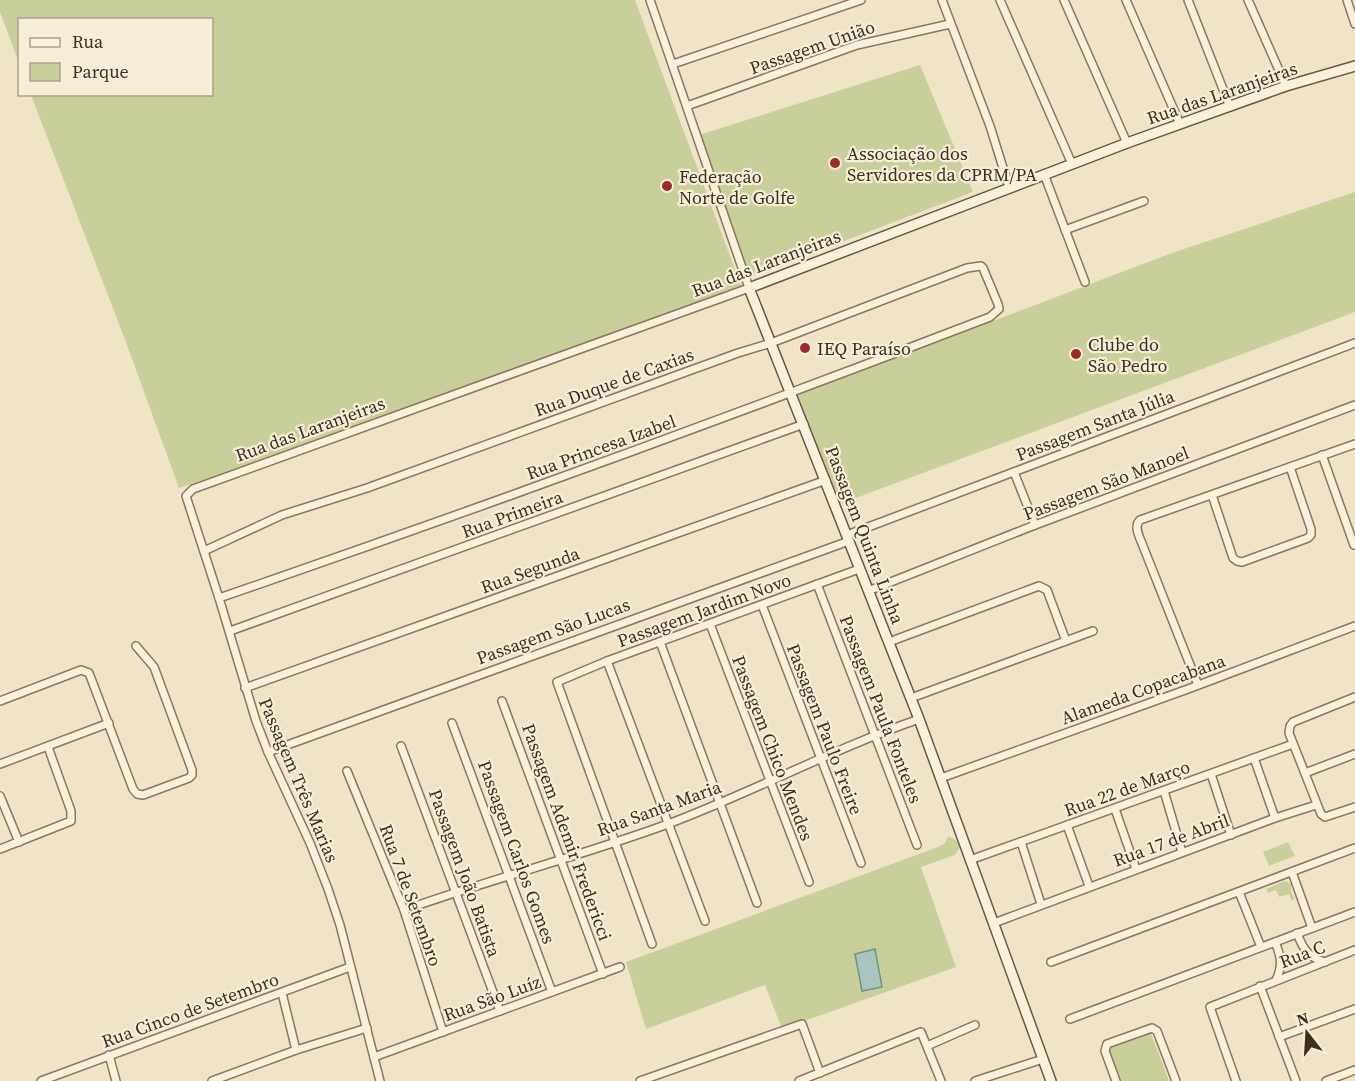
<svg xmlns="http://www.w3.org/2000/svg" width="1355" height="1081" font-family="'Source Serif 4',serif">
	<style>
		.green { fill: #c9cf9b }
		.water { fill: #a9c4bc; stroke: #6f938a; stroke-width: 1.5 }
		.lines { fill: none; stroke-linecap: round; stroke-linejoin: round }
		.street-casing { stroke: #8d765c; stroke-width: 10 }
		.secondary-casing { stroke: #6f573f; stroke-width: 12 }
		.street { stroke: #faf1dc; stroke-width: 7 }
		.secondary { stroke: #faf1dc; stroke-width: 9 }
		.poi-dot { fill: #9e2a2b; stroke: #f7eed8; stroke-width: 2 }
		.labels { text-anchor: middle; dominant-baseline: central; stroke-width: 4.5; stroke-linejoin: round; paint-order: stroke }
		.street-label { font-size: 18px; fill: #3d2e20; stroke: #f7eed8 }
		.poi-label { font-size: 18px; fill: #3d2e20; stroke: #f7eed8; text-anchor: start }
	</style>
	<rect width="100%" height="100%" fill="#f0e4c8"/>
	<!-- green -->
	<g class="green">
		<path d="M 0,0 L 635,0 L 743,291 L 354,429 L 179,488 L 127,345 L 31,95 L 212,94 L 212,20 L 20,20 L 19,63 L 0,12 Z"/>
		<path d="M 920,65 L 973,192 L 749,277 L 699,135 Z"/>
		<path d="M 1355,192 L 1355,312 L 837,505 L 798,395 L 1172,253 Z"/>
		<path d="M 948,836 L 962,844 L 955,855 L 921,867 L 956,967 L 782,1029 L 765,985 L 646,1029 L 626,962 L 938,847 L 945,843 Z"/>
		<path d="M 1288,842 L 1295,856 L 1269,866 L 1263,852 Z"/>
		<path d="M 1285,881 L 1291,884 L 1291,892 L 1295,899 L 1291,900 L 1289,894 L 1279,897 L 1276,890 L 1268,893 L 1266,889 Z"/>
		<path d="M 1150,1031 L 1169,1081 L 1120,1081 L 1107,1046 Z"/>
	</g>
	<!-- water -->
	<path class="water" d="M 875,949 L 882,987 L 862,991 L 855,954 Z"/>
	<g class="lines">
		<!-- street casing -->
		<g class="street-casing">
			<g id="street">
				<path d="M 942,0 L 990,126 L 1009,187"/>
				<path d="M 1000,0 L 1072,164"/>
				<path d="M 1064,0 L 1127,143"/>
				<path d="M 1126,0 L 1180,124"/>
				<path d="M 1188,0 L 1230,107"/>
				<path d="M 1248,0 L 1286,86"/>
				<path d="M 1347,0 L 1355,24"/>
				<path d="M 673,64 L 861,0"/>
				<path d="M 687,106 L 857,45 L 950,24"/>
				<path d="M 1044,174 L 1085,282"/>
				<path d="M 1065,230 L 1144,201"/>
				<path d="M 1322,455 L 1354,545"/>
				<path d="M 1014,472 L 1035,525"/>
				<path d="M 1212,495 L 1233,558 L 1237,561 L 1242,562 L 1308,538 L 1311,535 L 1311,529 L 1290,467"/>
				<path d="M 847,535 L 1355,343"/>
				<path d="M 204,551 L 282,515 L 367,488 L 738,353 L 771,343 L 967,268 L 981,266 L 983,268 L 998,304 L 999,309 L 990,317 C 735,415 478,509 219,598"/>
				<path d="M 817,584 L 917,845"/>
				<path d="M 868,591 L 1035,525 L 1355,405"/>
				<path d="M 762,605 L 861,863"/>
				<path d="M 710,624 L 809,882"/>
				<path d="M 230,631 L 804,424"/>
				<path d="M 660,642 L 757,903"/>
				<path d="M 889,642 L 1039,586 L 1047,590 L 1066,641"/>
				<path d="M 607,661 L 705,921"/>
				<path d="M 1198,685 L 1143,546 C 1140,538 1133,526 1140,520 L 1355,444"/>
				<path d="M 245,688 L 826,480"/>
				<path d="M 1355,697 L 1293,722 L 1290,726 L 1289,733 L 1321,814 L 1325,817 L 1355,807"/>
				<path d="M 911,698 L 1093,631"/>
				<path d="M 0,701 L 81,670 L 89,673 L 133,789 L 137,794 L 143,795 L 189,778 L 192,775 L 192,770 L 154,667 L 136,646"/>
				<path d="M 502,701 L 603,974"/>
				<path d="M 452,723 L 552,992"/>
				<path d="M 401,746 L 500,1011"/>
				<path d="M 268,752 L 849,541"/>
				<path d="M 1254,758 L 1275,818"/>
				<path d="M 0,764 L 109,723"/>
				<path d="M 347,771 L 404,910 L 443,1032"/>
				<path d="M 1305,773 L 1355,754"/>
				<path d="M 1211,774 L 1231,835"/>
				<path d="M 941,778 L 1188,689 L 1355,626"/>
				<path d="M 1164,791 L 1182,852"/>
				<path d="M 0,796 L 19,842"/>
				<path d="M 1115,809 L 1136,869"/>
				<path d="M 1067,825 L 1089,886"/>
				<path d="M 1021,842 L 1041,904"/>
				<path d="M 0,849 L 71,821 L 71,811 L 48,747"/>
				<path d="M 970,860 L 1293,744"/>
				<path d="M 1292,872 L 1312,928"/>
				<path d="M 1239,892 L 1261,947"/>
				<path d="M 404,910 C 491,879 581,856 668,824 C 753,792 833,749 919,719"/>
				<path d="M 994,923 L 1275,818 L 1316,805"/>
				<path d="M 1297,933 C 1303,949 1308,957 1325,962"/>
				<path d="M 1275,942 C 1281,956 1283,966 1276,980"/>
				<path d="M 652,944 L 557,682 L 607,661 L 859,569"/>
				<path d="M 1051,962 L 1355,848"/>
				<path d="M 1260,986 L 1296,1081"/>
				<path d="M 282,993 L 296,1050"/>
				<path d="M 1070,1019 L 1355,912"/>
				<path d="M 1279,1037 L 1355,1009"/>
				<path d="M 927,1046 L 975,1025"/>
				<path d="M 109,1055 L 116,1081"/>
				<path d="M 374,1057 L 620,967"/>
				<path d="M 41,1081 L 350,967"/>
				<path d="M 212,1081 L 296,1050 L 367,1028"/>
				<path d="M 380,1081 L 340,925 L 328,889 L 310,843 L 268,752 L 256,721 L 219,598 L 186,496 L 193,489 L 749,288 L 650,0"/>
				<path d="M 640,1081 L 802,1024 L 820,1073"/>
				<path d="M 799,1081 L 921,1032 L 941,1081"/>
				<path d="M 975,1081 L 1043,1059"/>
				<path d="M 1116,1081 L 1105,1051 L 1107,1044 L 1152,1028 L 1157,1031 L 1176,1081"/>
				<path d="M 1236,1081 L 1210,1007 L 1355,950"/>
				<path d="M 1326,1081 L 1355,1070"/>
			</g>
		</g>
		<!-- secondary casing -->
		<g class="secondary-casing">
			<path id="secondary" d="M 1051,1081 L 919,719 L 749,288 L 1127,143 L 1286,86 L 1355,66"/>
		</g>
		<!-- street -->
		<use href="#street" class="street"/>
		<!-- secondary -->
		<use href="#secondary" class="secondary"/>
	</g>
	<!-- markers -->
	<g class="poi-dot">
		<circle cx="835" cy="163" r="6"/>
		<circle cx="667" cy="186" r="6"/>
		<circle cx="805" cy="348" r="6"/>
		<circle cx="1076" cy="354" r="6"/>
	</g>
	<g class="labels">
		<!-- street labels -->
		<g class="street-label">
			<text transform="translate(812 47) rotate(-19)">Passagem União</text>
			<text transform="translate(1222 93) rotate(-19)">Rua das Laranjeiras</text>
			<text transform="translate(766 263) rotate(-21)">Rua das Laranjeiras</text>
			<text transform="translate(614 382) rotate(-20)">Rua Duque de Caxias</text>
			<text transform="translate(1095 425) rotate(-21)">Passagem Santa Júlia</text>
			<text transform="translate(310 429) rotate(-20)">Rua das Laranjeiras</text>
			<text transform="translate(601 447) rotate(-20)">Rua Princesa Izabel</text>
			<text transform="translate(1106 483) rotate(-21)">Passagem São Manoel</text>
			<text transform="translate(512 514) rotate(-20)">Rua Primeira</text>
			<text transform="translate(865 535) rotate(69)">Passagem Quinta Linha</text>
			<text transform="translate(530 570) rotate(-20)">Rua Segunda</text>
			<text transform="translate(704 610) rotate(-20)">Passagem Jardim Novo</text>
			<text transform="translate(553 631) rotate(-20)">Passagem São Lucas</text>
			<text transform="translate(1143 689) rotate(-20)">Alameda Copacabana</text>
			<text transform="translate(881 709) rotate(69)">Passagem Paula Fonteles</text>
			<text transform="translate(825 729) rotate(69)">Passagem Paulo Freire</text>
			<text transform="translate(773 748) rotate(69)">Passagem Chico Mendes</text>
			<text transform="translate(299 780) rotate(67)">Passagem Três Marias</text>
			<text transform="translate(1127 788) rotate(-20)">Rua 22 de Março</text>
			<text transform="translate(659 808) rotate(-20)">Rua Santa Maria</text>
			<text transform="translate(567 832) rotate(70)">Passagem Ademir Fredericci</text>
			<text transform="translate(1171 840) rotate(-20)">Rua 17 de Abril</text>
			<text transform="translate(517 852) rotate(70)">Passagem Carlos Gomes</text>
			<text transform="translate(465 873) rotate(70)">Passagem João Batista</text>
			<text transform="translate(411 895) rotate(70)">Rua 7 de Setembro</text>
			<text transform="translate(1302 954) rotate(-21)">Rua C</text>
			<text transform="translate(492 998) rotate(-20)">Rua São Luíz</text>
			<text transform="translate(190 1010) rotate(-20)">Rua Cinco de Setembro</text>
		</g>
		<!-- poi labels -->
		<g class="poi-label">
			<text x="847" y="153">Associação dos<tspan x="847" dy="21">Servidores da CPRM/PA</tspan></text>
			<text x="679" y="176">Federação<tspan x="679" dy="21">Norte de Golfe</tspan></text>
			<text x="1088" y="344">Clube do<tspan x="1088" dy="21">São Pedro</tspan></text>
			<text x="817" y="348">IEQ Paraíso</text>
		</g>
	</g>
	<!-- legend -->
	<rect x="18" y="18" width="195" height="78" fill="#f7eed8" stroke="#ada18e" stroke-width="1.5"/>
	<rect x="30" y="38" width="30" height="9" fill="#faf1dc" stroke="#ada18e" stroke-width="1.5"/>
	<text x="72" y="48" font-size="18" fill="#3d2e20">Rua</text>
	<rect x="30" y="63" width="30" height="18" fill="#c9cf9b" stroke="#ada18e" stroke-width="1.5"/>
	<text x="72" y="78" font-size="18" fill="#3d2e20">Parque</text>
	<!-- north arrow -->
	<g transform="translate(1307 1033) rotate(343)" stroke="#f7eed8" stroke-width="4.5" paint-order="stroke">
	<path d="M0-4.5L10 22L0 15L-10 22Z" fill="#3d2e20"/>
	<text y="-9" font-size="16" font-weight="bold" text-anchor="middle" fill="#3d2e20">N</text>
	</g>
</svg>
